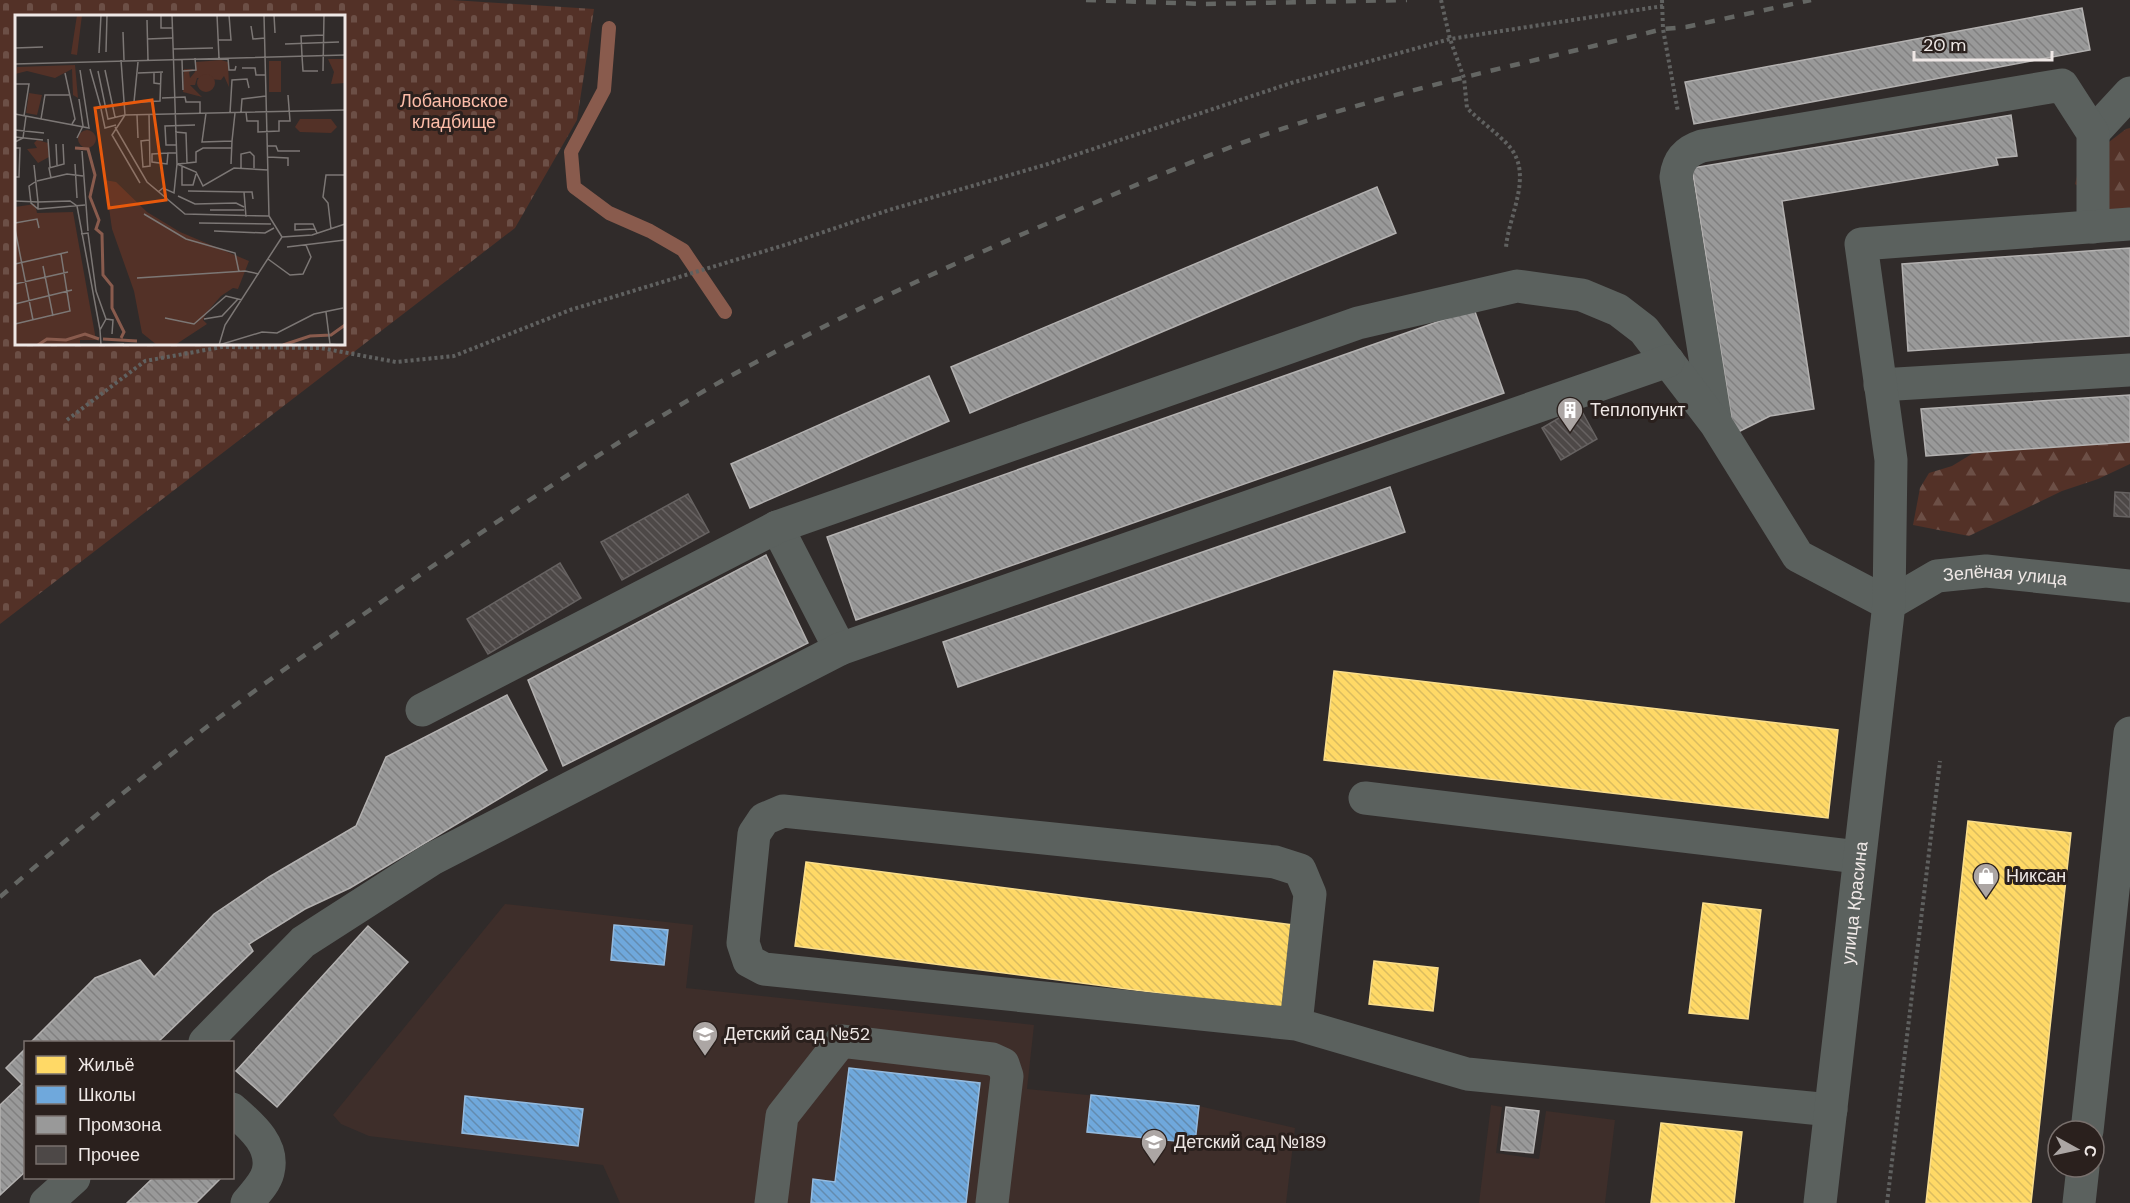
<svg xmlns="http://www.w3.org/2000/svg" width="2130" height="1203" font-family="'DM Sans',sans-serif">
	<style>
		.built { fill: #3e2e2a }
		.forest { fill: url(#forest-firs) }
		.cemetery { fill: url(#cemetery-stones); fill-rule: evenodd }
		.homes { fill: url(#homes-back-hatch); stroke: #fade8c; stroke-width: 1.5 }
		.schools { fill: url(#schools-back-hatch); stroke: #95bbdf; stroke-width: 1.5 }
		.industry { fill: url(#industry-back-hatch); stroke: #b3b1b0; stroke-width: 1.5 }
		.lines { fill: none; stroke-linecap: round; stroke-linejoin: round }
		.stream { stroke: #895b4d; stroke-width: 14 }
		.building { fill: url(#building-back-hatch); stroke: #666261; stroke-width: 1.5 }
		.path { stroke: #606160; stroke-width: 4; stroke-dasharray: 3 3; stroke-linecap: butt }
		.minor { stroke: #5b615e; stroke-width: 33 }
		.rail { stroke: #646663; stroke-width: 4.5; stroke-dasharray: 10 10; stroke-linecap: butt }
		.labels { text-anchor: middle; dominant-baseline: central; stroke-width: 6; stroke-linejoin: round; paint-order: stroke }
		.park-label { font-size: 18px; fill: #fdbda9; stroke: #2a201d }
		.poi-label { font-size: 18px; fill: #efe8e6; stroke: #2a201d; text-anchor: start }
		.street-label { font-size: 18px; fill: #efe8e6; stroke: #2a201d }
		.inset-river { fill: none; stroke: #895b4d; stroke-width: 3 }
		.inset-road { fill: none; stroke: #7c7775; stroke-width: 1.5 }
		.view { fill: #e8590c; fill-opacity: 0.15; stroke: #e8590c; stroke-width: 3 }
		.inset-edge { fill: none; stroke: #efe8e6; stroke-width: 3 }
	</style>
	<defs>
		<pattern id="forest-firs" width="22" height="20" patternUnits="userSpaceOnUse" patternTransform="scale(1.5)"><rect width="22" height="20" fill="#533127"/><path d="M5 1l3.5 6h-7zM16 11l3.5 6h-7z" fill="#6c4f46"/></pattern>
		<pattern id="cemetery-stones" width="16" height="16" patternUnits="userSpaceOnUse" patternTransform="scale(1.5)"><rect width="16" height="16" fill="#533127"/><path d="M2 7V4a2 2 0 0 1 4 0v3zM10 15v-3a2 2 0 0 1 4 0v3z" fill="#6c4f46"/></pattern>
		<pattern id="homes-back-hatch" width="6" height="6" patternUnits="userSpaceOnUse" patternTransform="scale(1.5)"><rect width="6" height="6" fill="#ffd966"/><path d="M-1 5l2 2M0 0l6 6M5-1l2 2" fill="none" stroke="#dabc5f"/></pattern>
		<pattern id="schools-back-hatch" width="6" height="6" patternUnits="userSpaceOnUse" patternTransform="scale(1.5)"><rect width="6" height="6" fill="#6fa8dc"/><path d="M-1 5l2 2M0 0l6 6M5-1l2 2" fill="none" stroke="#638baf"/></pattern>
		<pattern id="industry-back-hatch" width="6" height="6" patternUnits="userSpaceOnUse" patternTransform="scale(1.5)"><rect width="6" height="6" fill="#999"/><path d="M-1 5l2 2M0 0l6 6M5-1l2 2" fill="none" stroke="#818080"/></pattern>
		<pattern id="building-back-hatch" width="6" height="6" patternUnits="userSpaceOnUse" patternTransform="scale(1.5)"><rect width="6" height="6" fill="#4d4847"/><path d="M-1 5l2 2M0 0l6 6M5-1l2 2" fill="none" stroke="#676262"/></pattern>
	</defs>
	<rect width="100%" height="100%" fill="#302b2a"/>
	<!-- built -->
	<g class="built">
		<path d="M 505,904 L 693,925 L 686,988 L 1034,1025 L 1027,1089 L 1199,1106 L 1295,1128 L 1286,1203 L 620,1203 L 603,1165 L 369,1136 L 341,1124 L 333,1115 Z"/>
		<path d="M 1491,1105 L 1502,1107 L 1496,1153 L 1539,1159 L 1546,1111 L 1615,1120 L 1605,1203 L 1479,1203 Z"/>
	</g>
	<!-- forest -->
	<g class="forest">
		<path d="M 2130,128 L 2130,212 L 2114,213 L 2075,184 L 2080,164 L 2126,129 Z"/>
		<path d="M 2130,432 L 2130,464 L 2098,479 L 2062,491 L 1969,536 L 1913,525 L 1920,488 L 1929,473 L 1952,466 L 1980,449 Z"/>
	</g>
	<!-- cemetery -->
	<path class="cemetery" d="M 0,0 L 452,0 L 594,9 L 577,120 L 515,228 L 0,624 ZM 16,16 L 344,16 L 344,344 L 16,344 Z"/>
	<!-- homes -->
	<g class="homes">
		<path d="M 1334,671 L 1838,730 L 1828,818 L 1324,760 Z"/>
		<path d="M 1968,821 L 2071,833 L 2031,1203 L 1926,1203 Z"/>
		<path d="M 806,862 L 1301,926 L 1290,1010 L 795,946 Z"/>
		<path d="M 1703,903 L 1761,910 L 1748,1019 L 1689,1013 Z"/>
		<path d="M 1374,961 L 1438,968 L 1433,1011 L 1369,1004 Z"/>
		<path d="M 1661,1123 L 1742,1132 L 1734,1203 L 1651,1203 Z"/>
	</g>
	<!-- schools -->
	<g class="schools">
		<path d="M 614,925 L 668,930 L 664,965 L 611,960 Z"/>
		<path d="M 849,1068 L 980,1083 L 966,1203 L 811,1203 L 813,1179 L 835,1182 Z"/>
		<path d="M 1091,1095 L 1199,1106 L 1195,1143 L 1087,1132 Z"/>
		<path d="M 465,1096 L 583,1109 L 578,1146 L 462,1133 Z"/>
	</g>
	<!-- industry -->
	<g class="industry">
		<path d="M 2082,8 L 2090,50 L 1694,124 L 1685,82 Z"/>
		<path d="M 2011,115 L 2017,156 L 1996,158 L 1998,165 L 1782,201 L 1814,409 L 1770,416 L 1734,434 L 1692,168 Z"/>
		<path d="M 1377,187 L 1396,233 L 970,413 L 951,367 Z"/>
		<path d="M 2130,248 L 2130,336 L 1908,351 L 1902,264 Z"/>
		<path d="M 1474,309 L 1504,393 L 856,620 L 827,537 Z"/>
		<path d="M 929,376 L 949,421 L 750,508 L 731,464 Z"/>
		<path d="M 2130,395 L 2130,442 L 1926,456 L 1921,409 Z"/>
		<path d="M 1390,487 L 1405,532 L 958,687 L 943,642 Z"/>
		<path d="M 766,555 L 808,643 L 563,766 L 528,680 Z"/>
		<path d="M 507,695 L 547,770 L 350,888 L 305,909 L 249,944 L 253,951 L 158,1042 L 31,1042 L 95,978 L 140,960 L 154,977 L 214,914 L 269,877 L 356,826 L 386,757 Z"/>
		<path d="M 368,926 L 408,962 L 277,1107 L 236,1071 Z"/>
		<path d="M 26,1048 L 26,1171 L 0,1195 L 0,1105 L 22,1084 L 6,1068 Z"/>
		<path d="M 1506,1107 L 1539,1111 L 1533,1153 L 1501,1150 Z"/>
		<path d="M 153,1178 L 221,1178 L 196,1203 L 127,1203 Z"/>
	</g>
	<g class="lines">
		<!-- stream -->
		<path class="stream" d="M 609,28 L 604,90 L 571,152 L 574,187 L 609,213 L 650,231 L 683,250 L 725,312"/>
	</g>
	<!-- building -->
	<g class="building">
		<path d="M 1579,406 L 1597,439 L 1561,460 L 1542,428 Z"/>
		<path d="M 2115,492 L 2130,493 L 2130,517 L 2114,516 Z"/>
		<path d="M 688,494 L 709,532 L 622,580 L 601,542 Z"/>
		<path d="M 560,563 L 581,598 L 488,654 L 467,619 Z"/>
	</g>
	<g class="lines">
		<!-- path -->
		<g class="path">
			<path d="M 1441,0 L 1450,39 L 1464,78 L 1467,108 C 1480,121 1496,132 1508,145 C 1535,174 1508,216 1506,248"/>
			<path d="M 1662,0 L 1663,29 L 1678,112"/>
			<path d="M 67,420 L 145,361 L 222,347 L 321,348 L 396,362 L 454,356 L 570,310 L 788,244 L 889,210 L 1048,164 L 1291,83 L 1450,39 L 1663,6"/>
			<path d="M 1887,1203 L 1940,761"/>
		</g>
		<!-- minor -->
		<g class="minor">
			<path d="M 2093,133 L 2130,93"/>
			<path d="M 1880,385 L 2130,370"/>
			<path d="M 1715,419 L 1676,177 C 1678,160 1686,151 1702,146 L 2062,85 L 2093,133 L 2093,227"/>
			<path d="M 777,527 L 840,649"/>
			<path id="s1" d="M 1889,604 L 1937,576 L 1986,571 L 2130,586"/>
			<path d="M 422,710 L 777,527 L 1358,323 L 1517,286 L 1582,295 L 1618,310 L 1644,330 L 1716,424 L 1798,556 L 1889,604"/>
			<path d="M 1365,798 L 1858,857"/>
			<path d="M 1296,1024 L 1310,894 L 1300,870 L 1275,862 L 783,811 L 764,819 L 754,834 L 743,943 L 749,961 L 764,969 L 1296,1024 L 1467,1074 L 1831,1110"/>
			<path d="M 205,1042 L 303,942 L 432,859 L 840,649 L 1668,361"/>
			<path d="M 232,1109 C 250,1125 275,1145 268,1172 C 265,1184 254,1194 247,1203"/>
			<path d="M 2087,1131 L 2130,733"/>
			<path d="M 46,1203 L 74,1178"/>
			<path d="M 771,1203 L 782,1116 L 841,1041 L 992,1059 L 1003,1064 L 1007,1076 L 992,1203"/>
			<path id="s2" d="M 1820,1203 L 1889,604 L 1891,460 L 1861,244 L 2130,224"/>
			<path d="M 2079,1203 L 2083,1167"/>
		</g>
		<!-- rail -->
		<g class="rail">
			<path d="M 1086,0 L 1205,4 L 1407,0"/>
			<path d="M 0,897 C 84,824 170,753 260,687 C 301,657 343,629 384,600 C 488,527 594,455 704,391 C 814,328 929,274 1046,224 C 1116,193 1186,163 1258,137 C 1390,91 1528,63 1663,29 L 1686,27 L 1811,0"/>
		</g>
	</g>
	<!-- icons -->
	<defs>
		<g id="building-pin" transform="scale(1.35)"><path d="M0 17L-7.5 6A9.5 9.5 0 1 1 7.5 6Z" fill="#aca6a4" stroke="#2a201d"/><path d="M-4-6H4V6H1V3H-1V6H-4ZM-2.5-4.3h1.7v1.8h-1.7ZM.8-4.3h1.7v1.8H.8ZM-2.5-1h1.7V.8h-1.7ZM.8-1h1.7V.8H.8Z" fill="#fff"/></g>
		<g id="shop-pin" transform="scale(1.35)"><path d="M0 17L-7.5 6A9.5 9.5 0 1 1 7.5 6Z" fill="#aca6a4" stroke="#2a201d"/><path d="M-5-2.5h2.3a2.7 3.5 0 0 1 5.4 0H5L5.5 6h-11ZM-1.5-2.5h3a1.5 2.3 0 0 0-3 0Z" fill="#fff"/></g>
		<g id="school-pin" transform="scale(1.35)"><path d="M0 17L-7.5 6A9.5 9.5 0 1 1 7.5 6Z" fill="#aca6a4" stroke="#2a201d"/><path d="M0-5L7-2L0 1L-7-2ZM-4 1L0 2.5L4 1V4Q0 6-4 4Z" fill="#fff"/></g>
	</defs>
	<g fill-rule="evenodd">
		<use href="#building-pin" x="1570" y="410"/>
		<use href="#shop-pin" x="1986" y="876"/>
		<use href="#school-pin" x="705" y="1034"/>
		<use href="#school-pin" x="1154" y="1142"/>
	</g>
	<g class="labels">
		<!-- park labels -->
		<g class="park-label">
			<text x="454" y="101">Лобановское<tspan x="454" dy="21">кладбище</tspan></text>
		</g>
		<!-- poi labels -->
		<g class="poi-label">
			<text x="1590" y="410">Теплопункт</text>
			<text x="2006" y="876">Никсан</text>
			<text x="724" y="1034">Детский сад №52</text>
			<text x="1174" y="1142">Детский сад №189</text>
		</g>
		<!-- street labels -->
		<g class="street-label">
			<text stroke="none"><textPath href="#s1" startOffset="124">Зелёная улица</textPath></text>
			<text stroke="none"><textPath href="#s2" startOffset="302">улица Красина</textPath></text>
		</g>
	</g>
	<!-- overview -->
	<g transform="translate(15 15)">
		<rect width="330" height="330" fill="#302b2a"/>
		<path d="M 254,46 L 266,46 L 266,77 L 254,77 ZM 14,78 L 27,80 L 22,100 L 11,98 ZM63 124a9 9 0 1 1 18 0a9 9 0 1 1-18 0Z" fill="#533127"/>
		<path d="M 62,0 L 67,0 L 62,40 L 56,39 ZM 313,44 L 330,44 L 330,68 L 316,69 L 319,57 ZM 206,45 L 213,47 L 214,72 L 209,61 L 206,65 L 182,63 L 180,70 L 175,70 L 187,82 L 168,77 L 169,54 L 179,54 L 174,57 L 175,63 L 180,57 L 181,47 ZM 60,50 L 63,83 L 58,80 L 57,54 L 40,63 L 12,56 L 0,59 L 2,52 ZM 22,125 L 33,128 L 34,142 L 23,148 L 12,134 L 22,133 L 19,128 Z" fill="#533127"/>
		<path d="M 90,165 L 101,167 L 132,197 L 165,217 L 234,246 L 223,274 L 218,273 L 206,281 L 192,297 L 188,305 L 192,309 L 160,330 L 142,330 L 127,318 L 119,276 L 97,214 ZM 20,189 L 22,198 L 58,197 L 81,325 L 65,325 L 65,330 L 0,330 L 0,192 Z" fill="#533127"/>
		<path d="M182 68a9 9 0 1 1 18 0a9 9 0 1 1-18 0ZM 285,104 L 316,104 L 322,112 L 316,118 L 285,117 L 280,112 Z" fill="#533127"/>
		<path class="inset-river" d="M 60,133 L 73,134 L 80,160 L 75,182 L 84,205 L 81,214 L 87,219 L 88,260 L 97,271 L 97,293 L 109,317 L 106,323M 88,324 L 122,326M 23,330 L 32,324 L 51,325 L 70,319 L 84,324M 268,330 L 295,321 L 316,320 L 330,310"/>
		<path class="inset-road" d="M 146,0 L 146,13 L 157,13M 202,0 L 204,43M 249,0 L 254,201 L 267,222M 259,0 L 260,18M 132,5 L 133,45M 236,11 L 238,24 L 250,23M 108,17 L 109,45M 132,24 L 157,23M 203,25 L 216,25 L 214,0M 270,29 L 324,27M 0,33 L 28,32M 158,34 L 198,33M 91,37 L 92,0M 84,38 L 86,0M 287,41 L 286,21 L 308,20M 287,41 L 288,56 L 303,56M 213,43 L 214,55 L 220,55 L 221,51M 106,45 L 110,100M 167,45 L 168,75M 0,49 L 330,40M 227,53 L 240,53 L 241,60 L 251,60M 75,54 L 86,93M 90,55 L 100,102M 83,56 L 93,104 L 110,100 L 330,95M 168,56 L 181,55 L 180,43M 308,56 L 309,0M 139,57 L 139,68 L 146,69M 50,58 L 60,104 L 57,109M 123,58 L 148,57M 0,69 L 14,69 L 9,101M 147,83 L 170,82 L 171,87 L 185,87 L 185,98M 119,87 L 123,47M 107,88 L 145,86 L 146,57M 86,94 L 90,113 L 101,110M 226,97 L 227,84 L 251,81M 231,97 L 232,106 L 243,106 L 243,117 L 264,116 L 264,106 L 275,106 L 273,80M 191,98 L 187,127 L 217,126 L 220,98M 215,98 L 217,65 L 232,64 L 234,73M 0,99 L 74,113 L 65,55M 110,100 L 97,120 L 125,168M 122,100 L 123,123M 26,104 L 30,80 L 54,80M 100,112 L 132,167 L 170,199 L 254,201M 0,115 L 29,118M 160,117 L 171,118 L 172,148M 0,122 L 28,125M 62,123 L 68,111 L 64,84M 33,124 L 35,152M 134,125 L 126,126 L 128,152 L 135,151 L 134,99M 0,127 L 8,123 L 11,101M 41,129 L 42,150M 161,130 L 151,130 L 150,111 L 180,110M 253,131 L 261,131 L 263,136 L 285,136M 0,133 L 5,133 L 4,162 L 0,162M 67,136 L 73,216M 153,138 L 137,139 L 137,147 L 152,149 L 153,138 L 161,138M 253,142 L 273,143 L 273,151M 60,149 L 62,183M 162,149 L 181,157 L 188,171 L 219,153 L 253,155M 163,149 L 181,147 L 181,137 L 188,133 L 217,133M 216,149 L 217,126M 167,152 L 167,170 L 178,170 L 181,159M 226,153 L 226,139 L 235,137 L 239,141 L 239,153M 36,163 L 34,153 L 49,149 L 48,129M 22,166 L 52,159 L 68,161M 20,167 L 14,171 L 16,188 L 23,194 L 70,190M 173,176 L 229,177M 143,177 L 148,173 L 159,178 L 162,149 L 157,0M 163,181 L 180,189 L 221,188 L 229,192M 0,186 L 23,187 L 19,150M 23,194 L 23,187 L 55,186 L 62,191 L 85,315M 195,195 L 229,195M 129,199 L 171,224 L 220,238 L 224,257M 231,202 L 229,177 L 237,177 L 238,184M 0,208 L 22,204 L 24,213M 184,208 L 256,209M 0,214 L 18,305M 300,214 L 280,215 L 280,209 L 298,209 L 302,218M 316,214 L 313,188 L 308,182 L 311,160 L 330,160M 199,216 L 250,218 L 259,213M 66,219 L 73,218 L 81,276 L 91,304 L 85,315 L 86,330M 272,232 L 330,225M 253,244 L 275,260 L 288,259 L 296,242 L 291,230M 0,249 L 53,237M 28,251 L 38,301M 122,263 L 230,256 L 244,259M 0,269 L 53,257M 0,289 L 57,275M 311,297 L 315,329 L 324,330M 150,303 L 179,309 L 211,281 L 227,285M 91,304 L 98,305 L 97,319M 189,304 L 207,301 L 223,284M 0,309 L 55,296 L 46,239M 86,330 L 109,329M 204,330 L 247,317 L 262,318 L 299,299 L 328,293M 204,330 L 210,310 L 267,222 L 297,220 L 330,209"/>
		<path class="view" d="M 137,85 L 151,185 L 94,193 L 80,93 Z"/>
		<rect width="330" height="330" class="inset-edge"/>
	</g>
	<!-- legend -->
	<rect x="24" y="1041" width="210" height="138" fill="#2a201d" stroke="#79706d" stroke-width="1.5"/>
	<rect x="36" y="1056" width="30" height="18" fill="#ffd966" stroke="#79706d" stroke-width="1.5"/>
	<text x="78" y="1071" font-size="18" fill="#efe8e6">Жильё</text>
	<rect x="36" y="1086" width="30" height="18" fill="#6fa8dc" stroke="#79706d" stroke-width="1.5"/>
	<text x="78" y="1101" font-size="18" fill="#efe8e6">Школы</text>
	<rect x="36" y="1116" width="30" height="18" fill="#999999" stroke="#79706d" stroke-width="1.5"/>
	<text x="78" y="1131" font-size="18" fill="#efe8e6">Промзона</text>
	<rect x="36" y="1146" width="30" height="18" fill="#4d4847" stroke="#79706d" stroke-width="1.5"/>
	<text x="78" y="1161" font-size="18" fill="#efe8e6">Прочее</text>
	<!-- north arrow -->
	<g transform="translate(2076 1149) rotate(98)"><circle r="28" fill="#2a201d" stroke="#79706d" stroke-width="1.5"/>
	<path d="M0-4.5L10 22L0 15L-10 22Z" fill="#aca6a4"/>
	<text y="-9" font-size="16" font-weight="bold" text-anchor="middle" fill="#efe8e6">С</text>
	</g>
	<!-- scale -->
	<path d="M1914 51v9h138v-9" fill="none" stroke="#efe8e6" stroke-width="3"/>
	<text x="1923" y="51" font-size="18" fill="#efe8e6" stroke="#2a201d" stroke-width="4.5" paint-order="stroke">20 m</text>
</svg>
